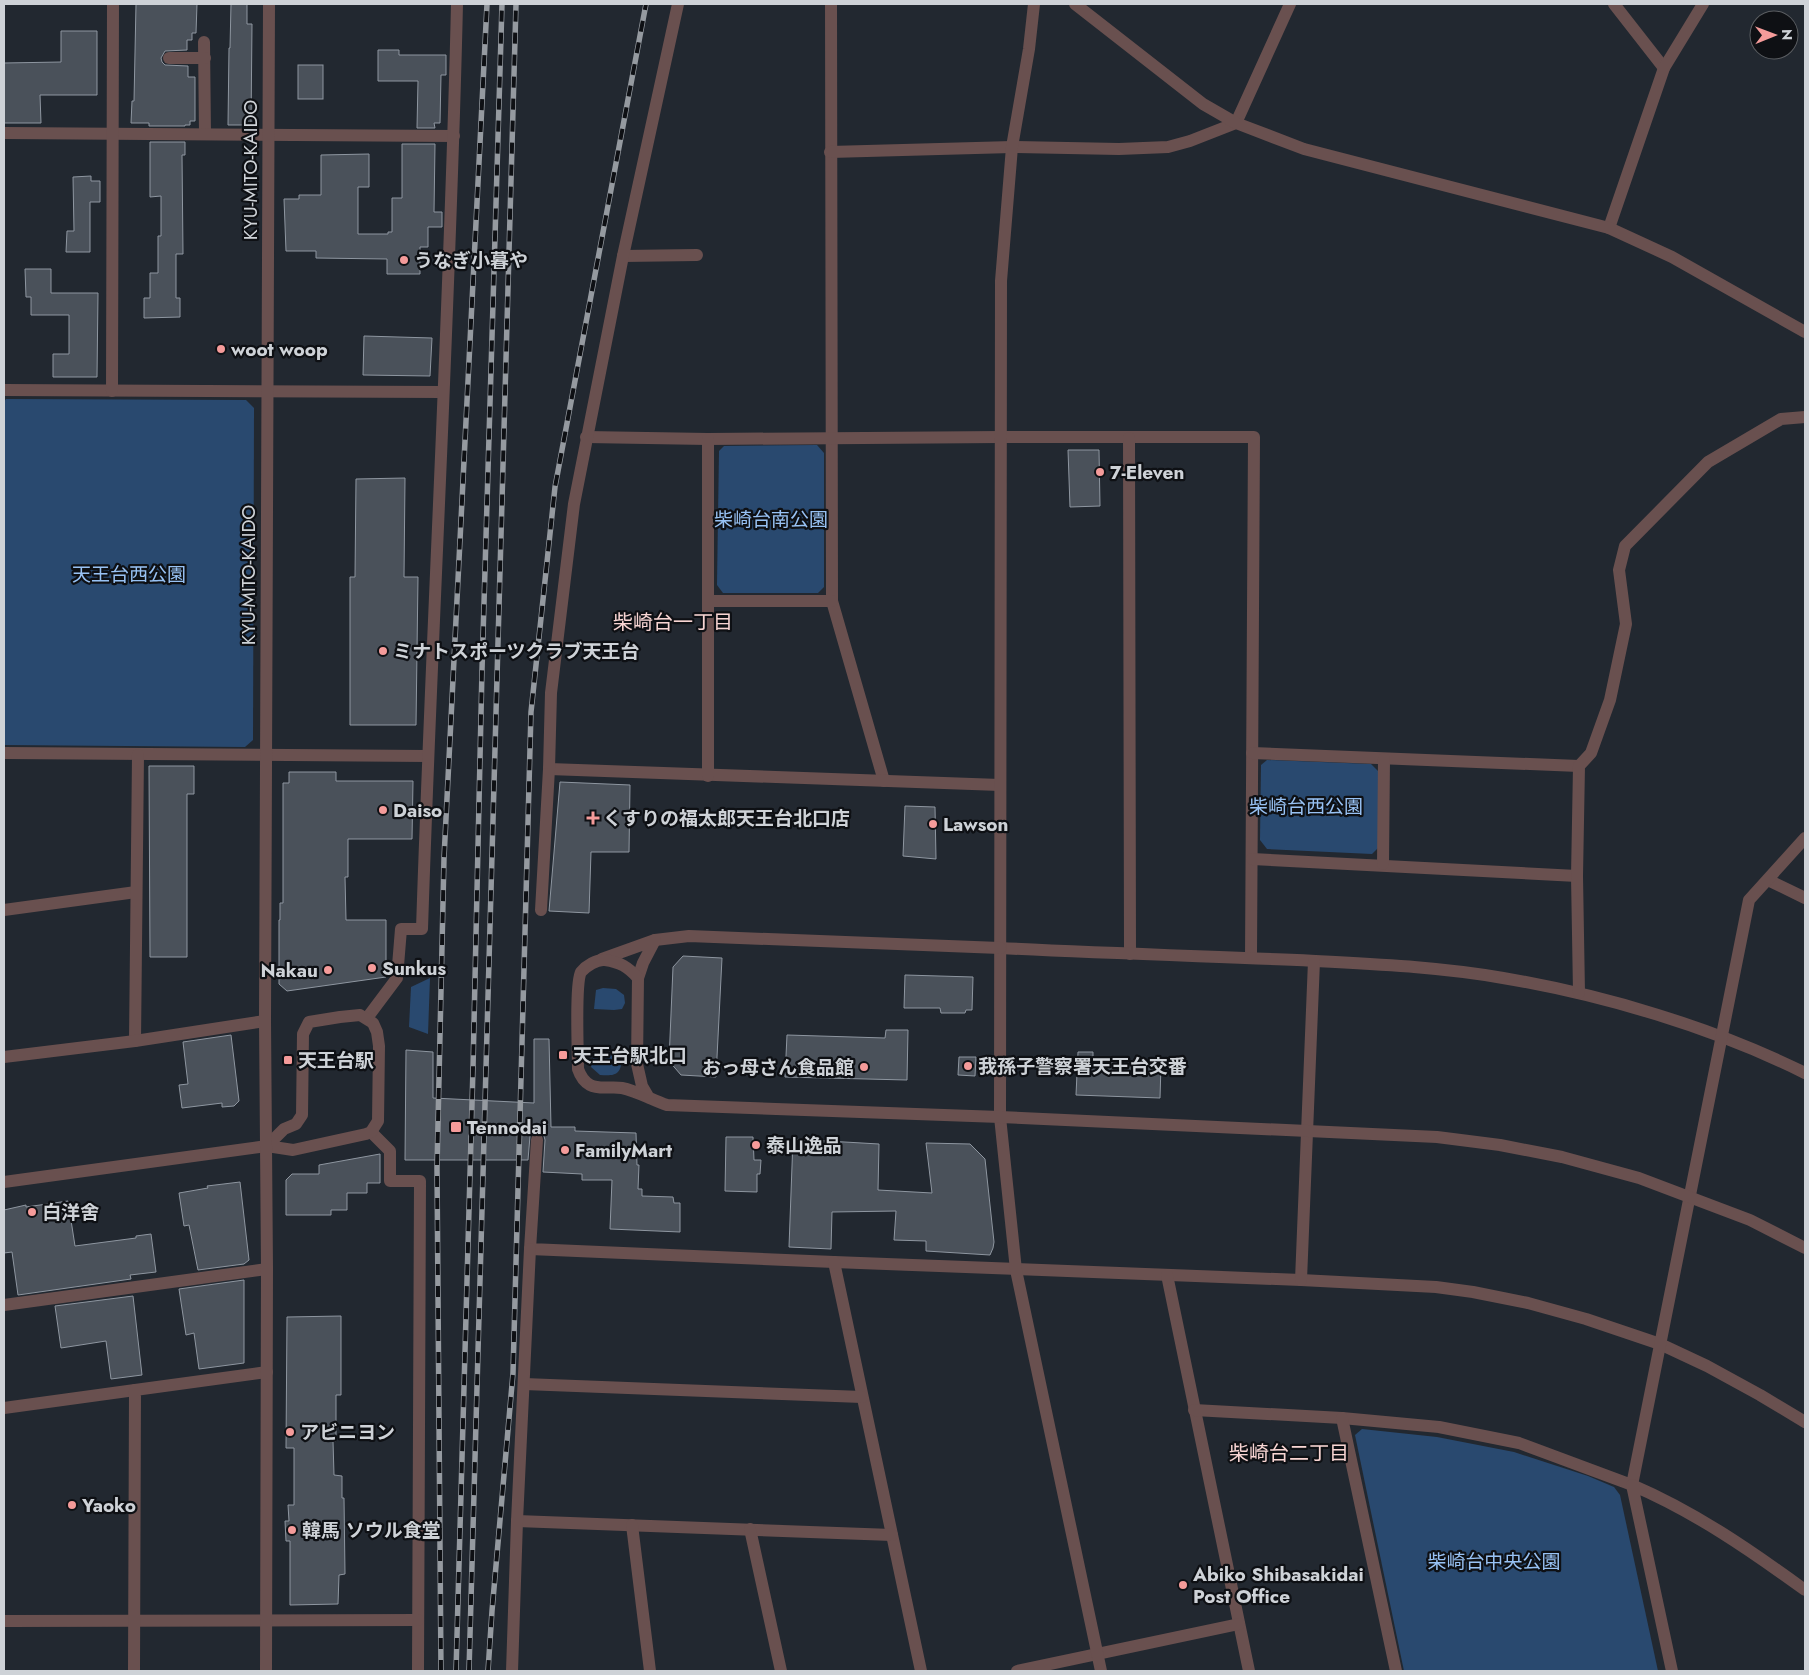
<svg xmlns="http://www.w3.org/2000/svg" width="1809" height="1675" font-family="Jost,'Noto Sans JP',sans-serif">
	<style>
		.green { fill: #29496f }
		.building { fill: #4a515a; stroke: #8e96a0 }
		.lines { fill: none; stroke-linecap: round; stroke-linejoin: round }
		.minor { stroke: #69504f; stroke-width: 12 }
		.tertiary { stroke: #69504f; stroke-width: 12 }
		.rail-casing { stroke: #959aa0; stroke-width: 5.5 }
		.rail { stroke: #0e1014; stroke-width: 4; stroke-dasharray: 11; stroke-linecap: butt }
		.poi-dot { fill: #f59b9a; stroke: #0e1014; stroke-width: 2 }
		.labels { text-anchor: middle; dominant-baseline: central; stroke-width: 4.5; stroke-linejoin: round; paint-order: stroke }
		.street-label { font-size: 19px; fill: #ced2d7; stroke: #0e1014 }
		.poi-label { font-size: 19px; font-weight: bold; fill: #ced2d7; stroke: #0e1014; text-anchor: start }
		.park-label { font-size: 19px; fill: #98c2f4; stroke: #0e1014 }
		.neighbourhood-label { font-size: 20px; fill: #f8d5d3; stroke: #0e1014 }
	</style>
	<rect width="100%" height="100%" fill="#222830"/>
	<!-- green -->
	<g class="green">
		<path d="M 6,399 L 246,400 L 254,408 L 253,740 L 245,747 L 4,745 L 4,402 Z"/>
		<path d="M 817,445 L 824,453 L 824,587 L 818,593 L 723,593 L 717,585 L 719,451 L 724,446 Z"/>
		<path d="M 1267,760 L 1371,764 L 1379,772 L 1378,848 L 1372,854 L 1267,849 L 1260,840 L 1261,765 Z"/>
		<path d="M 430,978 L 428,1034 L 409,1027 L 411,987 Z"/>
		<path d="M 603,988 L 616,989 L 624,995 L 625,1003 L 622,1009 L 614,1010 L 594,1009 L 596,990 Z"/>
		<path d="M 614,1053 L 622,1057 C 621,1075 616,1076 600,1075 L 591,1067 L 594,1054 Z"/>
		<path d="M 1362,1429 L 1437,1437 L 1514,1452 L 1588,1476 L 1614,1487 L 1620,1495 L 1658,1671 L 1404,1671 L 1355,1435 Z"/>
	</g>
	<!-- building -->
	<g class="building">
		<path d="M 136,4 L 197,4 L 196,33 L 192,33 L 192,40 L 187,40 L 187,50 L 165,51 L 161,58 L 162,62 L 165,65 L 188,66 L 188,77 L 195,77 L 195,121 L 190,121 L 190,125 L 185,125 L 185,126 L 149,126 L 149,123 L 131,123 L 132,101 L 134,101 Z"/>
		<path d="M 231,4 L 247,4 L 247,24 L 252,24 L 251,125 L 228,125 L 229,48 L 230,48 Z"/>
		<path d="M 61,31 L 97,31 L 97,95 L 40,95 L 41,123 L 4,123 L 4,63 L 61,62 Z"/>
		<path d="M 378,50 L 399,50 L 399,55 L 446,55 L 446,75 L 441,75 L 440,123 L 434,123 L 435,128 L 417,128 L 418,81 L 378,81 Z"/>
		<rect x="298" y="65" width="25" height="34"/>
		<path d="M 150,142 L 185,142 L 185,155 L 182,155 L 183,254 L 176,254 L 176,298 L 180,298 L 180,317 L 144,318 L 144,298 L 150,298 L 150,273 L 158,273 L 158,236 L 161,236 L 161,196 L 150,197 Z"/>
		<path d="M 402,144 L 435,144 L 434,212 L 442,212 L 442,227 L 428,227 L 428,247 L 420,247 L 420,274 L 387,274 L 387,259 L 316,258 L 316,251 L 286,251 L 284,199 L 299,199 L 299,195 L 321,195 L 321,155 L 369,154 L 369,187 L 358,187 L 358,234 L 388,234 L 388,232 L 392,232 L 392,198 L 402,198 Z"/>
		<path d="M 91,176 L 91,181 L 100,181 L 100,202 L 90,202 L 90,252 L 66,252 L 67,231 L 74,231 L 73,177 Z"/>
		<path d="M 25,269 L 51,269 L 51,293 L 98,293 L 97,377 L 53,377 L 53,354 L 69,354 L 69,315 L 31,315 L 31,297 L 26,297 Z"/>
		<path d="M 364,336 L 432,338 L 430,376 L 363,375 Z"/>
		<path d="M 1068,450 L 1099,450 L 1100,506 L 1070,507 Z"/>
		<path d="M 405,478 L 404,577 L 418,577 L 416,725 L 350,725 L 350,577 L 355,577 L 356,479 Z"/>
		<path d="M 149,766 L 194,766 L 194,794 L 187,794 L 187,957 L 150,957 Z"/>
		<path d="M 289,772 L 336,772 L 336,781 L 413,781 L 412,839 L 348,839 L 348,877 L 345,877 L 346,920 L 386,920 L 386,977 L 287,991 L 279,984 L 279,920 L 280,920 L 280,903 L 283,903 L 283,783 L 289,783 Z"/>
		<path d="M 560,782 L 630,785 L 629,852 L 591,852 L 589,913 L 549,911 Z"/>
		<path d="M 905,806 L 935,807 L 936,859 L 903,856 Z"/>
		<path d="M 683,956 L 722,958 L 716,1077 L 681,1075 L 669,1061 L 673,967 Z"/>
		<path d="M 905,975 L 973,977 L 972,1010 L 966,1010 L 965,1013 L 941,1013 L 940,1008 L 904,1008 Z"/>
		<path d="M 886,1030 L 908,1030 L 907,1080 L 785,1077 L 787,1035 L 885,1038 Z"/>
		<path d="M 231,1035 L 239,1101 L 234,1106 L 222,1107 L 222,1103 L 182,1108 L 179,1085 L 188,1084 L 183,1042 Z"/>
		<path d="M 534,1039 L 549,1039 L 551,1127 L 575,1127 L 575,1131 L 636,1133 L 637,1165 L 639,1165 L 638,1189 L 642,1189 L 642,1196 L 673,1197 L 674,1203 L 680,1203 L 680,1232 L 610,1229 L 612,1180 L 582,1180 L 582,1174 L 543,1172 L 545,1140 L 544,1136 L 538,1132 L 533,1133 L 530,1136 L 528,1160 L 405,1160 L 406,1050 L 433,1052 L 433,1098 L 534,1103 Z"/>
		<path d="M 1078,1052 L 1093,1052 L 1093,1062 L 1161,1065 L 1160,1098 L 1076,1095 Z"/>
		<path d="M 959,1057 L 976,1057 L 975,1076 L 958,1075 Z"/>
		<path d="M 726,1137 L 753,1137 L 754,1160 L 761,1160 L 760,1174 L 757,1174 L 757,1192 L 725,1191 Z"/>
		<path d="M 793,1139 L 879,1144 L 878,1190 L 932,1193 L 926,1143 L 970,1144 L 985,1159 L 994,1242 L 993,1248 L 990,1255 L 926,1251 L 926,1241 L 894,1240 L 896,1211 L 832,1212 L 831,1249 L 789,1247 Z"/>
		<path d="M 380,1154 L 380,1183 L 367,1183 L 367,1193 L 347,1193 L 347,1210 L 331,1210 L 331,1215 L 286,1215 L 286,1180 L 292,1174 L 319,1174 L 319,1165 Z"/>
		<path d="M 240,1182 L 249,1260 L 244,1264 L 198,1270 L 189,1225 L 184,1226 L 179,1193 L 208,1188 L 207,1186 Z"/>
		<path d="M 68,1201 L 75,1246 L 136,1238 L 136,1236 L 151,1234 L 156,1272 L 130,1275 L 131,1279 L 18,1295 L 12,1252 L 4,1253 L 4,1210 L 26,1205 L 26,1207 Z"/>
		<path d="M 244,1280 L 244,1363 L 199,1369 L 194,1333 L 186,1335 L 179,1289 Z"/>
		<path d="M 133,1296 L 142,1375 L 111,1379 L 106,1341 L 61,1348 L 55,1306 Z"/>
		<path d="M 341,1316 L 341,1395 L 336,1395 L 336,1441 L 333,1441 L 334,1475 L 342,1476 L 342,1498 L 344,1498 L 345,1574 L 339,1575 L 338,1604 L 290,1605 L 290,1541 L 286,1541 L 285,1521 L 289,1521 L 288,1505 L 294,1505 L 294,1448 L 286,1448 L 287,1317 Z"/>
	</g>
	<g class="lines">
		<!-- minor -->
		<g class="minor">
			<path d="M 831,4 L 832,601 L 884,781"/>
			<path d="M 1614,4 L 1664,68"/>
			<path d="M 204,42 L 205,134"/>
			<path d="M 169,58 L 205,58"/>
			<path d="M 4,133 L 454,136"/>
			<path d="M 830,152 L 1012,147 L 1119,149 L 1168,147 L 1190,141 L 1236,123 L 1290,4"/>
			<path d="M 1609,228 L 1664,68 L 1703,4"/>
			<path d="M 623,256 L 697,255"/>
			<path d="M 4,390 L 443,392"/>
			<path d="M 112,391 L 113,4"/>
			<path d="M 586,437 L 708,439 L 1001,437 L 1254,437 L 1251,958"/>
			<path d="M 1129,438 L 1130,954"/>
			<path d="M 708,601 L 832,601"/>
			<path d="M 4,753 L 428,756"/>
			<path d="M 1252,753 L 1579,766"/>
			<path d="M 549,769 L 1000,785"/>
			<path d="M 708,776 L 708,439"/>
			<path d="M 1252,859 L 1577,876"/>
			<path d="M 1383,864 L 1384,759"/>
			<path d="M 1768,880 L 1805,898"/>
			<path d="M 4,910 L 136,892"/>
			<path d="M 541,910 L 549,769 L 551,693 L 574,504 L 623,256 L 678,4"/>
			<path d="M 1000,948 C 1099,953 1198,956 1297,960 C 1366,964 1434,966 1503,978 C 1604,995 1712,1027 1805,1073"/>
			<path d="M 1579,993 L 1577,876 L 1579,766 L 1591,753 L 1610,700 L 1626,624 L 1619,570 L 1625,546 L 1708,462 L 1781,419 L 1805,417"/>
			<path d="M 367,1018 L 397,978 L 401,929 L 422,929 C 432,620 450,312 457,4"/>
			<path d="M 135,1041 L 138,755"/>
			<path d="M 4,1057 L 135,1041 L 265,1021"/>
			<path d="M 371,1132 L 390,1151 L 390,1181 L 420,1181 L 418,1671"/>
			<path d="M 537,1140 L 530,1249 L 834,1262 L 1301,1280 L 1436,1287 L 1473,1292 L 1528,1303 L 1586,1319 L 1660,1344 L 1707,1366 L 1760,1395 L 1805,1422"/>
			<path d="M 834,1262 L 921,1671"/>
			<path d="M 1167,1275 L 1249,1671"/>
			<path d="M 1301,1280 L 1314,961"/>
			<path d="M 4,1305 L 267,1269"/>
			<path d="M 524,1384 L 862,1397"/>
			<path d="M 4,1408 L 135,1390"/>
			<path d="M 1194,1410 L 1342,1418 L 1439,1427 L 1519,1443 L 1632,1485 L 1749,900 L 1805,838"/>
			<path d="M 1342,1418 L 1396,1671"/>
			<path d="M 517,1521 L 892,1535"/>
			<path d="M 632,1525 L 650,1671"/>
			<path d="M 750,1529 L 781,1671"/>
			<path d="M 4,1621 L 418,1620"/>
			<path d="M 134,1671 L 135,1390 L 267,1372"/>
			<path d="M 512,1671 L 517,1521 L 530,1249"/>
			<path d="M 1017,1671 L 1239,1624"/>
			<path d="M 1672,1671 L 1632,1485 C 1695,1512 1750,1550 1805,1590"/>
		</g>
		<!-- tertiary -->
		<g class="tertiary">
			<path d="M 1034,4 L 1029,49 L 1012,147 L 1001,281 L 1000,1117 L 1016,1270 L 1101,1671"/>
			<path d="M 1075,4 L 1203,104 L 1236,123 L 1304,149 L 1609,228 L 1672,257 L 1805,332"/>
			<path d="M 655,940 L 689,936 L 1000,948"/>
			<path d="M 602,959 L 655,940 L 643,963 L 638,978"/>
			<path d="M 649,1098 L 642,1086 L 637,1064 L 638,978 C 628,967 620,962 605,960 C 597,959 586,966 581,972 C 575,983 578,1052 578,1069 C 580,1075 583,1081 590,1085 C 599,1090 612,1086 622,1088 C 637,1091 652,1100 667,1105 L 1000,1117 L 1437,1137 L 1500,1145 L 1562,1157 L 1639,1178 L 1750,1220 L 1805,1248"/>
			<path d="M 4,1182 L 267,1146 L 293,1150 L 366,1134 L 371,1132 L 378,1121 L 379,1046 L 377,1032 L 373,1023 L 360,1015 L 340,1017 L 309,1022 L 303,1034 L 302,1115 L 296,1124 L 284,1129 L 267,1146"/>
			<path d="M 266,1671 L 267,1269 L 265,1021 L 269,4"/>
		</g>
		<!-- rail casing -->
		<g class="rail-casing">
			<g id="rail">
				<path d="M 441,1671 L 437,1168 L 444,858 L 487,4"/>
				<path d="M 456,1671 L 473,1068 L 482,670 L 502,4"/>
				<path d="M 469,1671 L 516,4"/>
				<path d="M 488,1671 L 492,1611 L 513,1373 L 531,712 L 555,487 L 646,4"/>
			</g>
		</g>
		<!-- rail -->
		<use href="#rail" class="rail"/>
	</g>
	<!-- markers -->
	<g class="poi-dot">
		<circle cx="404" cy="260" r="5"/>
		<circle cx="221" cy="349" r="5"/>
		<circle cx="1100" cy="472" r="5"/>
		<circle cx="383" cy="651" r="5"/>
		<circle cx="383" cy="810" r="5"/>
		<path d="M590.5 810.5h5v5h5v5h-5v5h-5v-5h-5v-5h5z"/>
		<circle cx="933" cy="824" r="5"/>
		<circle cx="372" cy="968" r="5"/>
		<circle cx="328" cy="970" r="5"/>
		<rect x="558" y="1050" width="10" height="10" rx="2.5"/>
		<rect x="283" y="1055" width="10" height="10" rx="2.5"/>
		<circle cx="968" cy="1066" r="5"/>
		<circle cx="864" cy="1067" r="5"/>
		<rect x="450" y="1121" width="12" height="12" rx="2.5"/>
		<circle cx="756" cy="1145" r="5"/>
		<circle cx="565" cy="1150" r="5"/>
		<circle cx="32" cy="1212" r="5"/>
		<circle cx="290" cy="1432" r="5"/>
		<circle cx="72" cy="1505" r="5"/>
		<circle cx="292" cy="1530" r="5"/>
		<circle cx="1183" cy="1585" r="5"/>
	</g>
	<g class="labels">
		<!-- street labels -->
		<g class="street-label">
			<text transform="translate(250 170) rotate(-90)">KYU-MITO-KAIDO</text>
			<text transform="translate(248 575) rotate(-90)">KYU-MITO-KAIDO</text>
		</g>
		<!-- poi labels -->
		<g class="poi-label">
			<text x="414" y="260">うなぎ小暮や</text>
			<text x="231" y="349">woot woop</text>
			<text x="1110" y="472">7-Eleven</text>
			<text x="393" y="651">ミナトスポーツクラブ天王台</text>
			<text x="393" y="810">Daiso</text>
			<text x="603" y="818">くすりの福太郎天王台北口店</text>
			<text x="943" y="824">Lawson</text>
			<text x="382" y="968">Sunkus</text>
			<text x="318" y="970" text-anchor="end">Nakau</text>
			<text x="573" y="1055">天王台駅北口</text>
			<text x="298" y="1060">天王台駅</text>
			<text x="978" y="1066">我孫子警察署天王台交番</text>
			<text x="854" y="1067" text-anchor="end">おっ母さん食品館</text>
			<text x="467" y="1127">Tennodai</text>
			<text x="766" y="1145">泰山逸品</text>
			<text x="575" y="1150">FamilyMart</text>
			<text x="42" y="1212">白洋舍</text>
			<text x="300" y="1432">アビニヨン</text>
			<text x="82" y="1505">Yaoko</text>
			<text x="302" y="1530">韓馬 ソウル食堂</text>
			<text x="1193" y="1574">Abiko Shibasakidai<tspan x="1193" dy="22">Post Office</tspan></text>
		</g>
		<!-- park labels -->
		<g class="park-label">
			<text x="771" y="519">柴崎台南公園</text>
			<text x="129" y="574">天王台西公園</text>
			<text x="1306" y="806">柴崎台西公園</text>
			<text x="1494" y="1561">柴崎台中央公園</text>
		</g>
		<!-- neighbourhood labels -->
		<g class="neighbourhood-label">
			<text x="673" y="622">柴崎台一丁目</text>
			<text x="1289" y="1453">柴崎台二丁目</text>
		</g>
	</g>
	<!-- border -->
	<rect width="1809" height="1675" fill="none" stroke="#ced2d7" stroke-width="10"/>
	<!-- north arrow -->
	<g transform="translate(1774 35) rotate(89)"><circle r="24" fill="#0e1014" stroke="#5b5e62"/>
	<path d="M0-4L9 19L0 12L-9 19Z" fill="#f59b9a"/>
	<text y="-8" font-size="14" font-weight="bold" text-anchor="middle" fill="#ced2d7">N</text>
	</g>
</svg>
